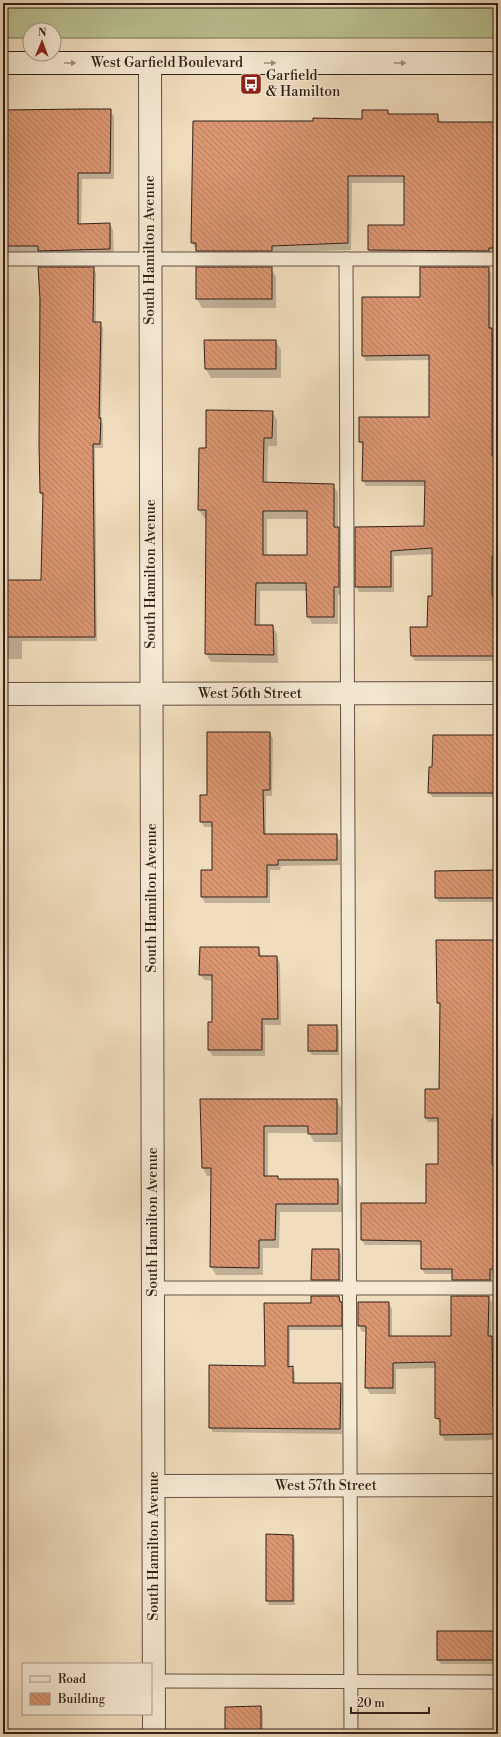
<svg xmlns="http://www.w3.org/2000/svg" width="501" height="1737" font-family="'Libre Bodoni',serif">
	<style>
		.grass { fill: #bac190; stroke: #767154 }
		.shadow { fill: #0003; fill-rule: evenodd }
		.building { fill: url(#building-back-hatch); stroke: #322119; fill-rule: evenodd }
		.lines { fill: none; stroke-linecap: round; stroke-linejoin: round }
		.lane-casing { stroke: #625042; stroke-width: 15 }
		.street-casing { stroke: #625042; stroke-width: 24 }
		.secondary-casing { stroke: #322119; stroke-width: 24 }
		.lane { stroke: #f5e9d4; stroke-width: 13 }
		.street { stroke: #f5e9d4; stroke-width: 22 }
		.secondary { stroke: #f5e9d4; stroke-width: 22 }
		.oneway { fill: #9d8f80 }
		.labels { text-anchor: middle; dominant-baseline: central; stroke-width: 3; stroke-linejoin: round; paint-order: stroke }
		.street-label { font-size: 14px; fill: #322119; stroke: #f5e9d4 }
		.poi-label { font-size: 14px; fill: #322119; stroke: #f5e9d4; text-anchor: start }
	</style>
	<defs>
		<pattern id="building-back-hatch" width="6" height="6" patternUnits="userSpaceOnUse"><rect width="6" height="6" fill="#db9672"/><path d="M-1 5l2 2M0 0l6 6M5-1l2 2" fill="none" stroke="#b27a5d"/></pattern>
	</defs>
	<rect width="100%" height="100%" fill="#f0ddbd"/>
	<filter id="stains"><feTurbulence type="fractalNoise" baseFrequency=".005" numOctaves="4"/><feColorMatrix values="0 0 0 0 .2 0 0 0 0 .09 0 0 0 0 .02 0 0 0 .5 -.17"/></filter>
	<radialGradient id="worn" r=".72"><stop offset=".6" stop-color="#630" stop-opacity="0"/><stop offset="1" stop-color="#630" stop-opacity=".3"/></radialGradient>
	<!-- grass -->
	<path class="grass" d="M 3,3 L 498,3 L 498,38 L 54,38 L 54,30 L 30,30 L 30,38 L 3,38 Z"/>
	<!-- shadow -->
	<g class="shadow">
		<path d="M 3,110 L 110,110 L 114,117 L 114,179 L 82,179 L 81,225 L 110,224 L 113,230 L 114,256 L 3,253 Z"/>
		<path d="M 388,111 L 390,115 L 437,115 L 441,122 L 498,123 L 498,255 L 373,256 L 369,250 L 405,226 L 405,183 L 352,183 L 351,250 L 275,252 L 275,258 L 201,258 L 192,243 L 194,122 L 363,120 Z"/>
		<path d="M 39,268 L 93,268 L 96,273 L 96,323 L 100,323 L 103,328 L 101,420 L 103,424 L 103,448 L 95,448 L 97,641 L 22,641 L 22,659 L 3,659 L 3,581 L 42,581 L 43,497 L 41,493 Z"/>
		<path d="M 271,268 L 276,277 L 276,308 L 202,308 L 197,299 Z"/>
		<path d="M 488,268 L 491,273 L 491,329 L 495,335 L 494,457 L 498,457 L 498,561 L 495,561 L 494,597 L 498,597 L 498,661 L 415,661 L 412,655 L 428,628 L 433,597 L 433,554 L 394,556 L 394,592 L 359,592 L 356,586 L 356,528 L 424,528 L 426,486 L 366,486 L 363,481 L 364,448 L 360,442 L 360,418 L 430,418 L 430,360 L 366,361 L 363,355 L 420,298 Z"/>
		<path d="M 276,341 L 281,350 L 281,378 L 211,378 L 206,369 Z"/>
		<path d="M 272,412 L 277,420 L 277,446 L 268,446 L 267,484 L 333,485 L 338,493 L 338,528 L 343,536 L 343,595 L 338,595 L 338,624 L 312,624 L 308,616 L 308,591 L 260,591 L 260,626 L 273,626 L 277,634 L 278,663 L 211,662 L 206,654 L 207,518 L 204,518 L 199,510 L 207,449 ZM 267,519 L 308,519 L 308,556 L 267,556 Z"/>
		<path d="M 270,733 L 273,739 L 272,796 L 266,796 L 266,835 L 336,835 L 340,841 L 340,865 L 281,866 L 280,870 L 270,870 L 270,903 L 205,903 L 202,897 L 202,871 L 213,871 L 213,827 L 204,827 L 201,821 L 208,796 Z"/>
		<path d="M 496,736 L 498,739 L 498,797 L 432,797 L 429,792 L 433,768 Z"/>
		<path d="M 498,872 L 498,902 L 439,902 L 436,898 Z"/>
		<path d="M 496,941 L 498,944 L 498,1123 L 494,1123 L 494,1166 L 498,1167 L 498,1274 L 492,1274 L 492,1284 L 455,1284 L 453,1280 L 453,1274 L 425,1274 L 422,1269 L 422,1245 L 365,1245 L 362,1240 L 362,1204 L 426,1204 L 439,1165 L 439,1122 L 428,1122 L 426,1118 L 440,1090 L 441,1007 L 438,1002 Z"/>
		<path d="M 258,948 L 262,957 L 277,957 L 280,964 L 281,1025 L 265,1025 L 265,1056 L 213,1056 L 209,1050 L 213,1023 L 213,981 L 204,980 L 200,974 Z"/>
		<path d="M 336,1026 L 339,1030 L 339,1055 L 312,1055 L 309,1051 Z"/>
		<path d="M 201,1100 L 336,1100 L 341,1108 L 341,1142 L 314,1142 L 309,1133 L 268,1133 L 268,1177 L 277,1177 L 279,1180 L 337,1180 L 342,1188 L 342,1212 L 280,1212 L 279,1248 L 263,1248 L 263,1275 L 216,1275 L 211,1267 L 212,1176 L 207,1176 L 203,1168 Z"/>
		<path d="M 338,1250 L 341,1254 L 341,1284 L 315,1284 L 312,1280 Z"/>
		<path d="M 339,1297 L 344,1308 L 344,1330 L 290,1330 L 290,1368 L 292,1367 L 295,1372 L 295,1384 L 340,1384 L 343,1389 L 342,1434 L 213,1432 L 210,1427 L 266,1367 L 265,1304 L 312,1304 Z"/>
		<path d="M 489,1297 L 492,1303 L 491,1337 L 495,1343 L 496,1408 L 498,1408 L 498,1440 L 445,1441 L 441,1434 L 441,1424 L 436,1418 L 436,1368 L 396,1369 L 396,1394 L 370,1394 L 366,1387 L 366,1332 L 362,1332 L 359,1326 L 388,1303 L 392,1309 L 392,1337 L 452,1337 Z"/>
		<path d="M 293,1536 L 295,1540 L 295,1605 L 269,1605 L 267,1601 Z"/>
		<path d="M 498,1632 L 498,1664 L 441,1664 L 438,1660 Z"/>
		<path d="M 261,1707 L 263,1712 L 263,1734 L 226,1734 Z"/>
	</g>
	<!-- building -->
	<g class="building">
		<path d="M 83,109 L 111,109 L 110,173 L 78,173 L 78,224 L 110,223 L 110,249 L 38,251 L 38,246 L 3,246 L 3,110 Z"/>
		<path d="M 362,110 L 388,110 L 388,114 L 438,114 L 438,122 L 498,122 L 498,248 L 489,248 L 489,251 L 368,250 L 368,225 L 404,225 L 404,176 L 348,176 L 348,243 L 272,246 L 272,251 L 196,251 L 196,243 L 191,243 L 193,121 L 313,121 L 313,118 L 362,119 Z"/>
		<path d="M 38,267 L 94,267 L 93,322 L 101,322 L 99,418 L 101,418 L 100,444 L 93,444 L 95,637 L 3,637 L 3,580 L 41,580 L 43,493 L 40,493 L 39,444 L 40,299 Z"/>
		<rect x="196" y="267" width="76" height="32"/>
		<path d="M 420,267 L 489,267 L 489,328 L 492,328 L 492,456 L 498,456 L 498,556 L 492,556 L 492,596 L 498,596 L 498,656 L 411,656 L 410,627 L 427,627 L 428,596 L 432,596 L 432,548 L 391,551 L 391,587 L 355,587 L 355,527 L 424,526 L 425,481 L 362,481 L 363,442 L 359,442 L 359,417 L 429,417 L 429,355 L 362,356 L 362,297 L 420,297 Z"/>
		<path d="M 204,340 L 276,340 L 276,369 L 205,369 Z"/>
		<path d="M 206,410 L 273,411 L 272,438 L 264,438 L 263,482 L 334,484 L 334,527 L 339,527 L 339,587 L 334,587 L 334,617 L 307,617 L 306,583 L 256,583 L 255,625 L 273,625 L 274,655 L 205,654 L 206,510 L 198,510 L 199,448 L 206,448 ZM 263,511 L 307,511 L 307,555 L 263,555 Z"/>
		<path d="M 207,732 L 270,732 L 270,790 L 263,790 L 264,834 L 337,834 L 337,860 L 278,860 L 278,865 L 267,865 L 267,897 L 201,897 L 201,870 L 212,870 L 212,822 L 200,822 L 200,795 L 207,795 Z"/>
		<path d="M 433,735 L 497,735 L 497,793 L 428,793 L 429,767 L 432,767 Z"/>
		<path d="M 498,870 L 498,898 L 435,898 L 435,871 Z"/>
		<path d="M 436,940 L 497,940 L 498,1118 L 492,1118 L 492,1165 L 498,1165 L 498,1269 L 490,1269 L 490,1280 L 452,1280 L 452,1269 L 421,1269 L 421,1241 L 361,1240 L 361,1203 L 426,1203 L 426,1164 L 438,1164 L 438,1118 L 425,1118 L 425,1089 L 439,1089 L 440,1003 L 437,1003 Z"/>
		<path d="M 200,947 L 259,947 L 259,956 L 277,956 L 278,1019 L 262,1019 L 262,1050 L 208,1050 L 208,1022 L 212,1022 L 212,975 L 199,975 Z"/>
		<rect x="308" y="1025" width="29" height="26"/>
		<path d="M 200,1099 L 337,1099 L 337,1134 L 308,1134 L 308,1126 L 264,1126 L 264,1176 L 278,1176 L 278,1179 L 338,1179 L 338,1204 L 276,1204 L 275,1240 L 259,1240 L 259,1268 L 210,1267 L 211,1168 L 202,1168 Z"/>
		<path d="M 312,1249 L 339,1249 L 339,1280 L 311,1280 Z"/>
		<path d="M 311,1296 L 339,1296 L 340,1302 L 342,1302 L 342,1326 L 288,1326 L 288,1367 L 293,1366 L 293,1383 L 341,1383 L 340,1429 L 209,1428 L 209,1365 L 265,1366 L 264,1303 L 311,1303 Z"/>
		<path d="M 451,1296 L 489,1296 L 488,1336 L 492,1336 L 493,1407 L 498,1407 L 498,1434 L 440,1435 L 440,1419 L 435,1418 L 435,1362 L 393,1363 L 393,1388 L 365,1388 L 366,1328 L 365,1326 L 358,1326 L 358,1302 L 389,1302 L 389,1336 L 451,1336 Z"/>
		<path d="M 266,1534 L 293,1535 L 293,1601 L 266,1601 Z"/>
		<rect x="437" y="1631" width="61" height="29"/>
		<path d="M 261,1706 L 261,1734 L 225,1734 L 225,1707 Z"/>
	</g>
	<g class="lines">
		<!-- lane casing -->
		<g class="lane-casing">
			<g id="lane">
				<path d="M 3,259 L 498,259"/>
				<path d="M 346,259 L 351,1734"/>
				<path d="M 153,1288 L 498,1288"/>
				<path d="M 154,1681 L 498,1682"/>
			</g>
		</g>
		<!-- street casing -->
		<g class="street-casing">
			<g id="street">
				<path d="M 150,63 L 154,1734"/>
				<path d="M 3,694 L 498,693"/>
				<path d="M 154,1486 L 498,1485"/>
			</g>
		</g>
		<!-- secondary casing -->
		<g class="secondary-casing">
			<path id="secondary" d="M 3,63 L 498,63"/>
		</g>
		<!-- lane -->
		<use href="#lane" class="lane"/>
		<!-- street -->
		<use href="#street" class="street"/>
		<!-- secondary -->
		<use href="#secondary" class="secondary"/>
	</g>
	<!-- one-way arrows -->
	<defs><path id="oneway-solid" d="M-6-.8H1V-3.2L6.5 0L1 3.2V.8H-6Z"/></defs>
	<g class="oneway">
		<use href="#oneway-solid" transform="translate(70 63)"/>
		<use href="#oneway-solid" transform="translate(270 63)"/>
		<use href="#oneway-solid" transform="translate(400 63)"/>
	</g>
	<!-- icons -->
	<defs>
		<g id="bus-square" transform="scale(1.15)"><rect x="-9" y="-9" width="18" height="18" rx="4" fill="#8f2418" stroke="#f5e9d4"/><path d="M-5-6H5V4H4V6H2V4H-2V6H-4V4H-5ZM-3.5-4V0h7V-4ZM-3.5 1.2v1.5H-2V1.2ZM2 1.2v1.5H3.5V1.2Z" fill="#fff"/></g>
	</defs>
	<g fill-rule="evenodd">
		<use href="#bus-square" x="251" y="84"/>
	</g>
	<g class="labels">
		<!-- street labels -->
		<g class="street-label">
			<text x="167" y="63">West Garfield Boulevard</text>
			<text transform="translate(150 250) rotate(-90)">South Hamilton Avenue</text>
			<text transform="translate(151 574) rotate(-90)">South Hamilton Avenue</text>
			<text x="250" y="694">West 56th Street</text>
			<text transform="translate(152 898) rotate(-90)">South Hamilton Avenue</text>
			<text transform="translate(153 1222) rotate(-90)">South Hamilton Avenue</text>
			<text x="326" y="1486">West 57th Street</text>
			<text transform="translate(154 1546) rotate(-90)">South Hamilton Avenue</text>
		</g>
		<!-- poi labels -->
		<g class="poi-label">
			<text x="266" y="76">Garfield<tspan x="266" dy="16">&amp; Hamilton</tspan></text>
		</g>
	</g>
	<!-- margin -->
	<rect width="501" height="1737" fill="none" stroke="#f0ddbd" stroke-width="16"/>
	<rect x="4" y="4" width="493" height="1729" fill="none" stroke="#322119" stroke-width="2"/>
	<rect x="8" y="8" width="485" height="1721" fill="none" stroke="#322119"/>
	<!-- legend -->
	<rect x="22" y="1663" width="130" height="52" fill="#f5e9d4" stroke="#a79989"/>
	<rect x="30" y="1676" width="20" height="6" fill="#f5e9d4" stroke="#a79989"/>
	<text x="58" y="1683" font-size="12" fill="#322119">Road</text>
	<rect x="30" y="1693" width="20" height="12" fill="url(#building-back-hatch)" stroke="#a79989"/>
	<text x="58" y="1703" font-size="12" fill="#322119">Building</text>
	<!-- north arrow -->
	<g transform="translate(42 42) rotate(1)"><circle r="19" fill="#f5e9d4" stroke="#a79989"/>
	<path d="M0-3L7 15L0 10L-7 15Z" fill="#8f2418"/>
	<text y="-6" font-size="11" font-weight="bold" text-anchor="middle" fill="#322119">N</text>
	</g>
	<!-- scale -->
	<path d="M351 1707v6h78v-6" fill="none" stroke="#322119" stroke-width="2"/>
	<text x="357" y="1707" font-size="12" fill="#322119" stroke="#f5e9d4" stroke-width="3" paint-order="stroke">20 m</text>
	<rect width="100%" height="100%" filter="url(#stains)"/>
	<rect width="100%" height="100%" fill="url(#worn)"/>
</svg>
